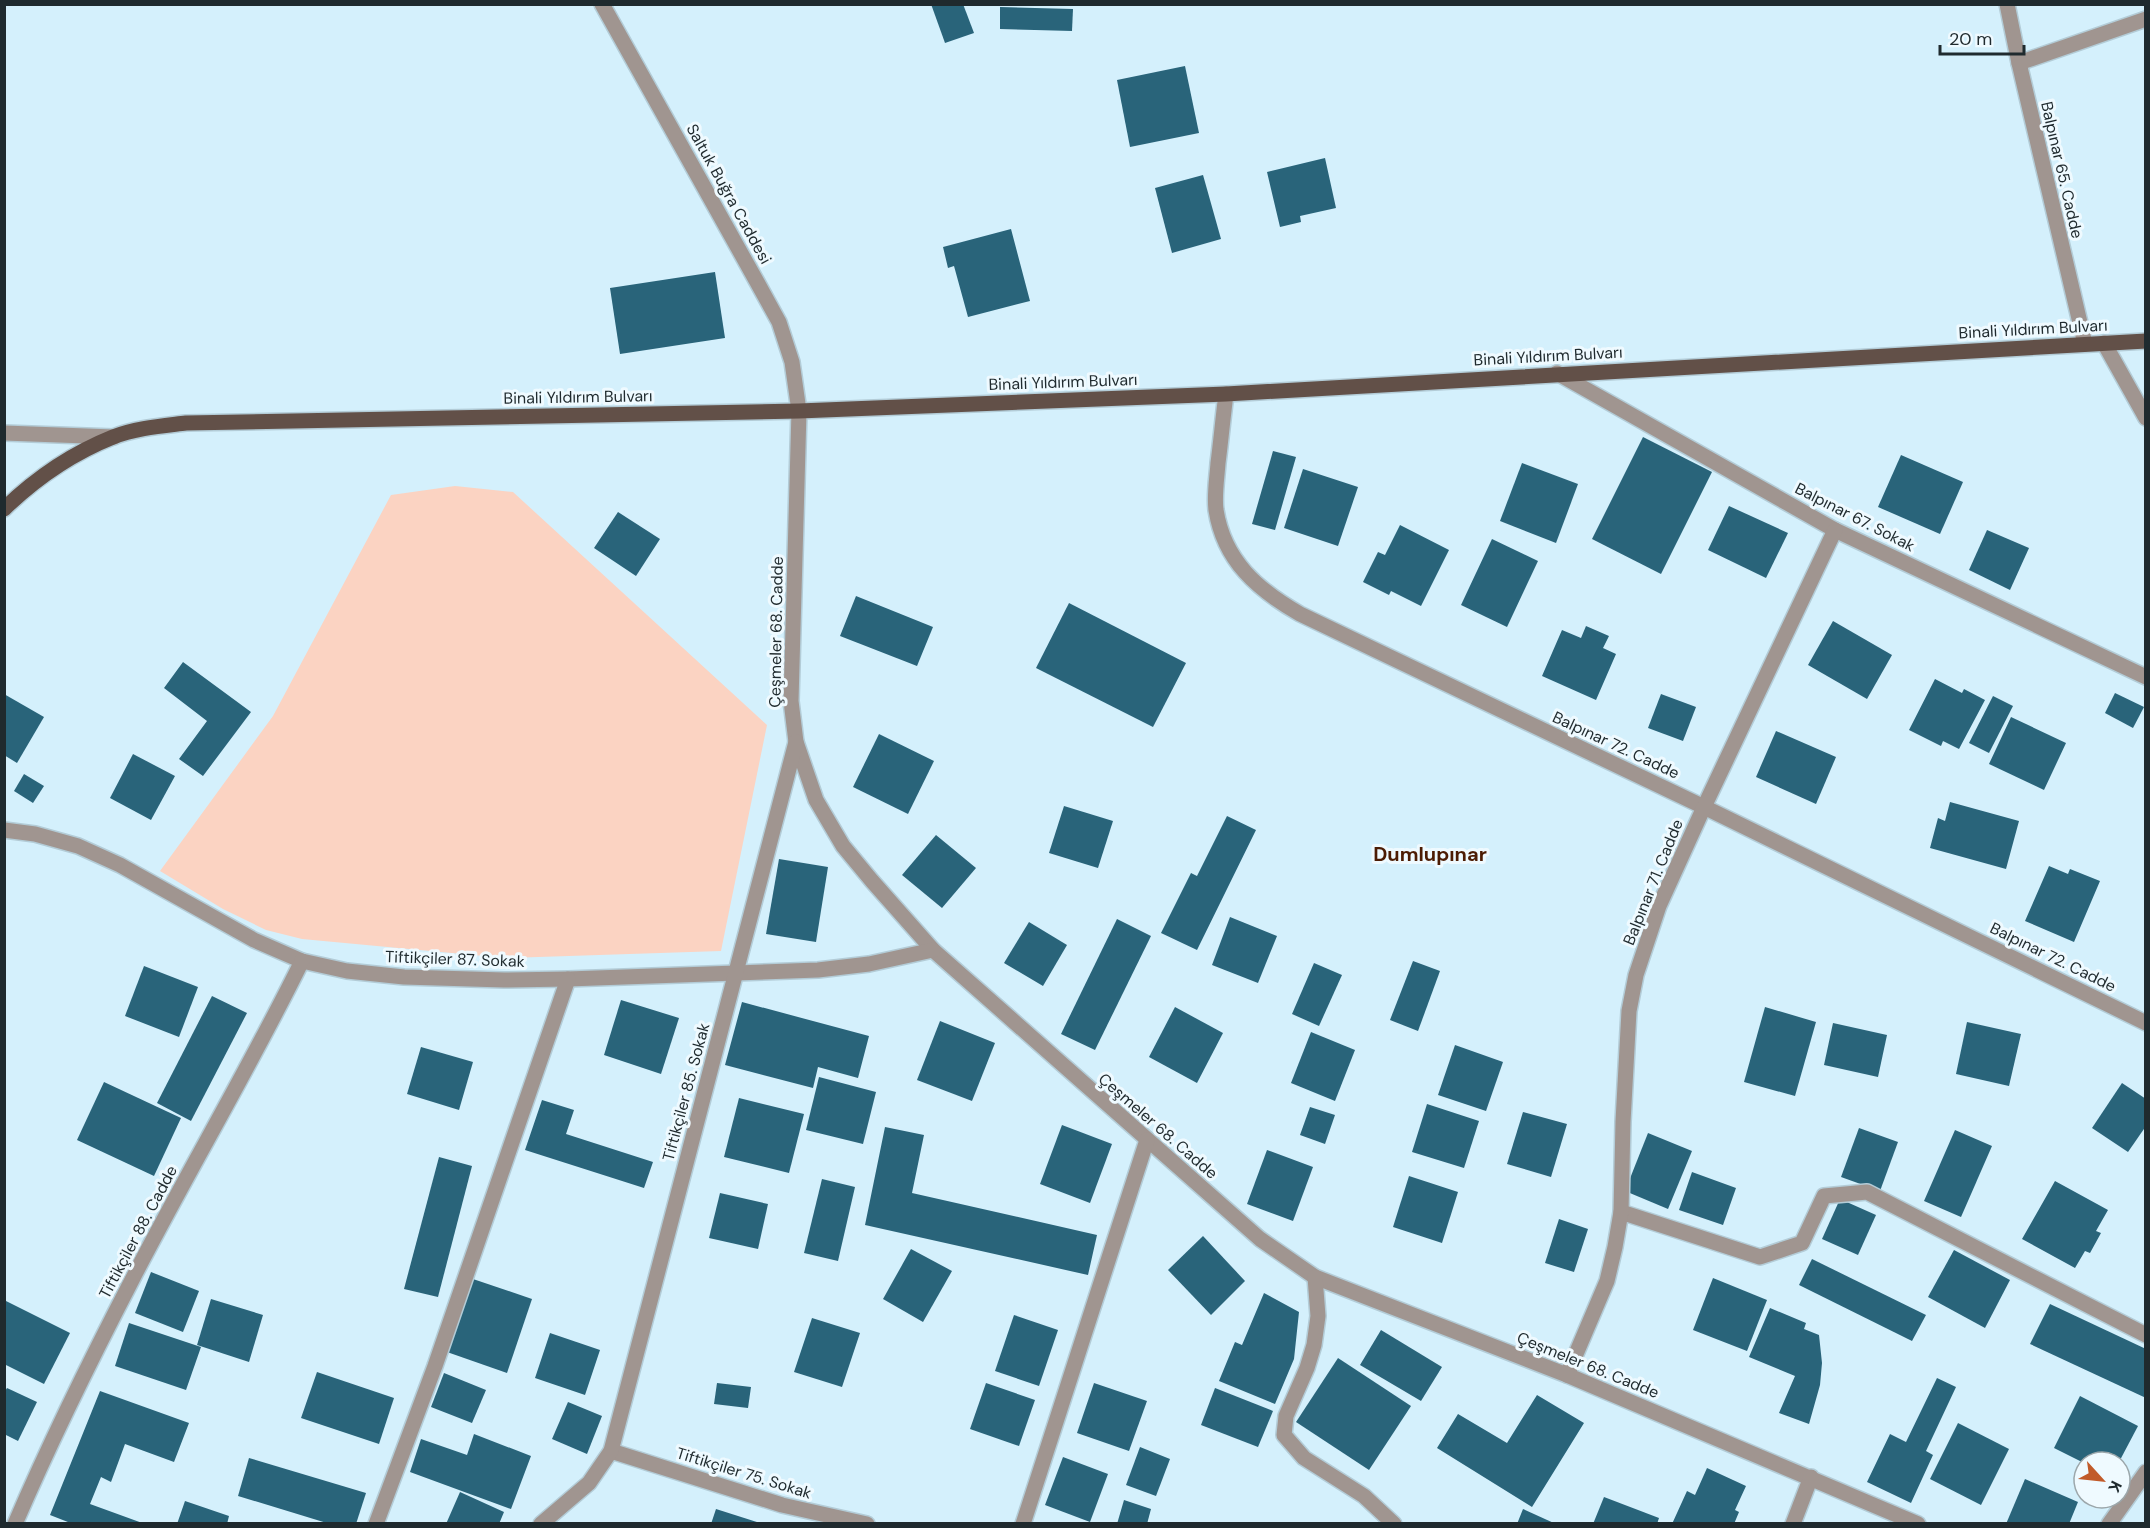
<svg xmlns="http://www.w3.org/2000/svg" width="2150" height="1528" font-family="'DM Sans',sans-serif">
	<style>
		.green { fill: #fbd3c2 }
		.building { fill: #29647a }
		.lines { fill: none; stroke-linecap: round; stroke-linejoin: round }
		.minor-casing { stroke: #b3ccd7; stroke-width: 18 }
		.major-casing { stroke: #b3ccd7; stroke-width: 18 }
		.minor { stroke: #a09590; stroke-width: 15 }
		.major { stroke: #625048; stroke-width: 15 }
		.labels { text-anchor: middle; dominant-baseline: central; stroke-width: 6; stroke-linejoin: round; paint-order: stroke }
		.street-label { font-size: 16px; fill: #1f2a2e; stroke: #effaff }
		.quarter-label { font-size: 20px; font-weight: bold; fill: #4c1c04; stroke: #effaff }
	</style>
	<rect width="100%" height="100%" fill="#d4f0fc"/>
	<!-- green -->
	<path class="green" d="M 455,486 L 513,492 L 767,725 L 721,951 L 505,958 L 302,939 L 266,930 L 223,909 L 160,871 L 273,716 L 391,495 Z"/>
	<!-- building -->
	<g class="building">
		<path d="M 931,4 L 963,4 L 974,33 L 945,43 Z"/>
		<path d="M 1000,7 L 1073,9 L 1072,31 L 1000,29 Z"/>
		<path d="M 1185,66 L 1199,133 L 1130,147 L 1117,80 Z"/>
		<path d="M 1325,158 L 1336,208 L 1300,216 L 1301,222 L 1280,227 L 1267,172 Z"/>
		<path d="M 1203,175 L 1221,239 L 1172,253 L 1155,188 Z"/>
		<path d="M 1011,229 L 1030,301 L 968,317 L 954,266 L 948,268 L 943,247 Z"/>
		<path d="M 715,272 L 725,338 L 620,354 L 610,288 Z"/>
		<path d="M 1643,437 L 1712,472 L 1661,574 L 1592,539 Z"/>
		<path d="M 1273,451 L 1296,457 L 1275,530 L 1252,524 Z"/>
		<path d="M 1901,455 L 1963,482 L 1940,534 L 1878,507 Z"/>
		<path d="M 1522,463 L 1578,484 L 1556,543 L 1500,521 Z"/>
		<path d="M 1303,469 L 1358,487 L 1338,546 L 1284,528 Z"/>
		<path d="M 1729,506 L 1788,533 L 1766,578 L 1708,550 Z"/>
		<path d="M 618,512 L 660,539 L 636,576 L 594,548 Z"/>
		<path d="M 1400,525 L 1449,550 L 1421,606 L 1391,591 L 1389,595 L 1363,582 L 1378,552 L 1385,555 Z"/>
		<path d="M 1987,530 L 2029,548 L 2010,590 L 1969,570 Z"/>
		<path d="M 1492,539 L 1538,561 L 1507,627 L 1461,605 Z"/>
		<path d="M 856,596 L 933,627 L 917,666 L 840,636 Z"/>
		<path d="M 1069,603 L 1186,663 L 1153,727 L 1036,668 Z"/>
		<path d="M 1833,621 L 1892,655 L 1867,699 L 1808,665 Z"/>
		<path d="M 1586,626 L 1609,636 L 1603,648 L 1616,654 L 1596,700 L 1542,676 L 1562,630 L 1581,638 Z"/>
		<path d="M 183,662 L 251,712 L 203,776 L 179,759 L 207,721 L 164,688 Z"/>
		<path d="M 1935,679 L 1962,693 L 1964,689 L 1985,700 L 1959,749 L 1943,741 L 1941,746 L 1909,730 Z"/>
		<path d="M 2115,693 L 2144,707 L 2133,728 L 2105,713 Z"/>
		<path d="M 4,694 L 44,717 L 17,763 L 4,755 Z"/>
		<path d="M 1661,694 L 1696,707 L 1683,741 L 1648,728 Z"/>
		<path d="M 1993,696 L 2013,706 L 1989,753 L 1969,743 Z"/>
		<path d="M 2011,717 L 2066,743 L 2044,790 L 1989,764 Z"/>
		<path d="M 1776,731 L 1836,757 L 1816,804 L 1756,777 Z"/>
		<path d="M 879,734 L 934,761 L 908,814 L 853,787 Z"/>
		<path d="M 133,754 L 175,776 L 151,820 L 110,798 Z"/>
		<path d="M 24,774 L 44,786 L 33,803 L 14,791 Z"/>
		<path d="M 1950,802 L 2019,821 L 2006,869 L 1930,848 L 1938,818 L 1945,821 Z"/>
		<path d="M 1064,806 L 1113,821 L 1098,868 L 1049,853 Z"/>
		<path d="M 1227,816 L 1256,830 L 1197,950 L 1161,933 L 1191,873 L 1197,876 Z"/>
		<path d="M 936,835 L 976,868 L 942,908 L 902,875 Z"/>
		<path d="M 779,859 L 828,867 L 816,942 L 766,934 Z"/>
		<path d="M 2049,866 L 2068,874 L 2070,869 L 2100,881 L 2074,942 L 2025,921 Z"/>
		<path d="M 1230,917 L 1277,936 L 1258,983 L 1212,965 Z"/>
		<path d="M 1117,919 L 1151,936 L 1095,1050 L 1061,1034 Z"/>
		<path d="M 1029,922 L 1067,945 L 1043,986 L 1004,963 Z"/>
		<path d="M 1413,961 L 1440,971 L 1418,1031 L 1390,1020 Z"/>
		<path d="M 1314,963 L 1342,975 L 1319,1026 L 1292,1014 Z"/>
		<path d="M 144,966 L 198,987 L 179,1037 L 125,1016 Z"/>
		<path d="M 212,996 L 247,1013 L 191,1121 L 157,1103 Z"/>
		<path d="M 621,1000 L 679,1018 L 661,1074 L 604,1055 Z"/>
		<path d="M 742,1002 L 869,1036 L 858,1078 L 818,1067 L 813,1088 L 725,1065 Z"/>
		<path d="M 1175,1007 L 1223,1033 L 1197,1083 L 1149,1057 Z"/>
		<path d="M 1765,1007 L 1816,1022 L 1795,1096 L 1744,1082 Z"/>
		<path d="M 940,1021 L 995,1043 L 972,1101 L 917,1080 Z"/>
		<path d="M 1967,1022 L 2021,1034 L 2009,1086 L 1956,1074 Z"/>
		<path d="M 1833,1023 L 1887,1035 L 1878,1077 L 1824,1065 Z"/>
		<path d="M 1311,1032 L 1355,1050 L 1335,1101 L 1291,1083 Z"/>
		<path d="M 1455,1045 L 1503,1062 L 1486,1111 L 1438,1095 Z"/>
		<path d="M 421,1047 L 473,1062 L 459,1110 L 407,1094 Z"/>
		<path d="M 819,1077 L 876,1092 L 863,1144 L 806,1130 Z"/>
		<path d="M 104,1082 L 181,1118 L 154,1176 L 77,1140 Z"/>
		<path d="M 2122,1083 L 2146,1099 L 2146,1126 L 2128,1152 L 2092,1128 Z"/>
		<path d="M 739,1098 L 804,1114 L 789,1173 L 724,1157 Z"/>
		<path d="M 542,1100 L 574,1110 L 566,1134 L 653,1162 L 644,1188 L 525,1150 Z"/>
		<path d="M 1427,1104 L 1479,1121 L 1464,1168 L 1412,1152 Z"/>
		<path d="M 1310,1107 L 1335,1115 L 1325,1144 L 1300,1135 Z"/>
		<path d="M 1523,1112 L 1567,1124 L 1551,1177 L 1507,1164 Z"/>
		<path d="M 1062,1125 L 1112,1144 L 1090,1203 L 1040,1184 Z"/>
		<path d="M 885,1127 L 924,1135 L 912,1193 L 1097,1235 L 1088,1275 L 865,1225 Z"/>
		<path d="M 1859,1128 L 1898,1142 L 1880,1191 L 1841,1177 Z"/>
		<path d="M 1955,1130 L 1992,1146 L 1961,1217 L 1924,1201 Z"/>
		<path d="M 1648,1133 L 1692,1151 L 1668,1209 L 1625,1191 Z"/>
		<path d="M 1267,1150 L 1313,1167 L 1293,1221 L 1247,1204 Z"/>
		<path d="M 439,1157 L 472,1166 L 438,1297 L 404,1289 Z"/>
		<path d="M 1692,1172 L 1736,1188 L 1723,1225 L 1679,1210 Z"/>
		<path d="M 1409,1176 L 1458,1192 L 1442,1243 L 1393,1227 Z"/>
		<path d="M 822,1179 L 855,1187 L 838,1261 L 804,1253 Z"/>
		<path d="M 2055,1181 L 2108,1210 L 2096,1231 L 2101,1233 L 2090,1253 L 2085,1251 L 2075,1268 L 2022,1239 Z"/>
		<path d="M 720,1193 L 768,1204 L 758,1249 L 709,1238 Z"/>
		<path d="M 1840,1199 L 1876,1215 L 1858,1255 L 1822,1239 Z"/>
		<path d="M 1559,1219 L 1588,1229 L 1574,1272 L 1545,1263 Z"/>
		<path d="M 1203,1236 L 1245,1281 L 1211,1315 L 1168,1270 Z"/>
		<path d="M 911,1249 L 952,1271 L 923,1322 L 883,1299 Z"/>
		<path d="M 1954,1250 L 2010,1280 L 1985,1328 L 1928,1297 Z"/>
		<path d="M 1812,1259 L 1926,1315 L 1912,1341 L 1799,1285 Z"/>
		<path d="M 151,1272 L 199,1291 L 183,1332 L 135,1313 Z"/>
		<path d="M 1713,1278 L 1767,1300 L 1747,1351 L 1693,1330 Z"/>
		<path d="M 473,1279 L 532,1299 L 507,1373 L 447,1352 Z"/>
		<path d="M 1264,1293 L 1299,1312 L 1294,1359 L 1275,1404 L 1219,1381 L 1235,1342 L 1242,1345 Z"/>
		<path d="M 211,1299 L 263,1315 L 249,1362 L 197,1345 Z"/>
		<path d="M 4,1300 L 70,1333 L 44,1384 L 4,1364 Z"/>
		<path d="M 2050,1304 L 2146,1349 L 2146,1398 L 2030,1344 Z"/>
		<path d="M 1770,1308 L 1806,1323 L 1804,1329 L 1819,1335 L 1822,1363 L 1820,1385 L 1809,1424 L 1779,1413 L 1795,1376 L 1749,1357 Z"/>
		<path d="M 1014,1315 L 1058,1330 L 1039,1386 L 995,1371 Z"/>
		<path d="M 812,1318 L 860,1333 L 842,1387 L 794,1372 Z"/>
		<path d="M 129,1323 L 201,1347 L 186,1390 L 115,1366 Z"/>
		<path d="M 1381,1330 L 1442,1367 L 1421,1401 L 1360,1365 Z"/>
		<path d="M 550,1333 L 600,1350 L 585,1395 L 535,1378 Z"/>
		<path d="M 1338,1358 L 1411,1406 L 1369,1470 L 1296,1422 Z"/>
		<path d="M 317,1372 L 394,1398 L 379,1444 L 301,1418 Z"/>
		<path d="M 444,1373 L 486,1390 L 472,1423 L 431,1407 Z"/>
		<path d="M 1937,1378 L 1956,1387 L 1926,1451 L 1933,1455 L 1911,1503 L 1867,1482 L 1890,1434 L 1906,1442 Z"/>
		<path d="M 717,1383 L 751,1387 L 748,1408 L 714,1404 Z"/>
		<path d="M 986,1383 L 1035,1400 L 1019,1446 L 970,1429 Z"/>
		<path d="M 1094,1383 L 1147,1401 L 1129,1451 L 1077,1433 Z"/>
		<path d="M 7,1388 L 37,1402 L 18,1441 L 4,1434 L 4,1393 Z"/>
		<path d="M 1215,1388 L 1273,1411 L 1258,1447 L 1201,1425 Z"/>
		<path d="M 100,1391 L 189,1423 L 174,1462 L 125,1444 L 111,1482 L 101,1477 L 90,1504 L 145,1524 L 73,1524 L 50,1515 Z"/>
		<path d="M 1537,1395 L 1584,1423 L 1532,1507 L 1437,1448 L 1458,1414 L 1507,1443 Z"/>
		<path d="M 2080,1396 L 2138,1426 L 2119,1462 L 2084,1463 L 2054,1448 Z"/>
		<path d="M 568,1402 L 602,1416 L 587,1454 L 552,1439 Z"/>
		<path d="M 1958,1423 L 2009,1449 L 1981,1505 L 1930,1479 Z"/>
		<path d="M 474,1434 L 531,1456 L 511,1509 L 410,1472 L 421,1439 L 467,1455 Z"/>
		<path d="M 1140,1447 L 1170,1459 L 1156,1496 L 1126,1485 Z"/>
		<path d="M 1063,1457 L 1108,1474 L 1090,1522 L 1045,1505 Z"/>
		<path d="M 249,1458 L 366,1493 L 356,1524 L 330,1524 L 238,1496 Z"/>
		<path d="M 1707,1468 L 1746,1486 L 1735,1510 L 1739,1512 L 1734,1524 L 1672,1524 L 1687,1491 L 1695,1495 Z"/>
		<path d="M 2025,1479 L 2078,1502 L 2069,1524 L 2006,1524 Z"/>
		<path d="M 460,1492 L 504,1512 L 499,1524 L 446,1524 Z"/>
		<path d="M 1604,1497 L 1659,1518 L 1657,1524 L 1593,1524 Z"/>
		<path d="M 1124,1500 L 1151,1509 L 1147,1524 L 1117,1524 Z"/>
		<path d="M 185,1501 L 229,1516 L 227,1524 L 177,1524 Z"/>
		<path d="M 716,1509 L 760,1523 L 759,1524 L 711,1524 Z"/>
		<path d="M 1523,1509 L 1556,1524 L 1517,1524 Z"/>
	</g>
	<g class="lines">
		<!-- minor casing -->
		<g class="minor-casing">
			<g id="minor">
				<path d="M 602,4 L 757,282 L 779,322 L 792,362 L 799,411 L 791,701 L 796,742 L 816,800 L 843,846 L 872,881 L 933,950 L 1260,1239 L 1315,1277 L 1567,1375 L 1918,1524"/>
				<path d="M 2007,4 L 2019,63 L 2085,344"/>
				<path d="M 2019,63 L 2146,19"/>
				<path d="M 2104,343 L 2146,418"/>
				<path d="M 1557,373 L 1835,530 L 2146,677"/>
				<path d="M 1226,394 C 1223,417 1221,440 1218,463 C 1217,478 1214,495 1216,510 C 1224,561 1258,590 1300,614 L 1704,807 L 2146,1023"/>
				<path d="M 4,433 L 114,437"/>
				<path d="M 4,830 L 35,834 L 78,846 L 120,865 L 254,940 L 302,961 L 347,971 L 404,977 L 504,980 L 568,979 L 818,970 L 869,964 L 933,950"/>
				<path d="M 1621,1212 L 1760,1257 L 1802,1243 L 1824,1196 L 1867,1192 L 2146,1335"/>
				<path d="M 1315,1277 L 1318,1316 L 1314,1345 L 1307,1368 L 1286,1416 L 1284,1435 L 1304,1458 L 1364,1496 L 1394,1524"/>
				<path d="M 1567,1375 L 1607,1281 L 1615,1247 L 1621,1212 L 1623,1122 L 1629,1011 L 1636,975 L 1659,906 L 1704,807 L 1835,530"/>
				<path d="M 611,1451 L 782,1505 L 867,1524"/>
				<path d="M 15,1524 C 51,1440 91,1359 133,1278 C 188,1171 249,1069 302,961"/>
				<path d="M 376,1524 L 435,1366 L 568,979"/>
				<path d="M 541,1524 L 589,1483 L 611,1451 L 796,742"/>
				<path d="M 1023,1524 L 1147,1140"/>
				<path d="M 1793,1524 L 1811,1477"/>
				<path d="M 2109,1524 L 2146,1472"/>
			</g>
		</g>
		<!-- major casing -->
		<g class="major-casing">
			<path id="major" d="M 4,509 C 35,479 73,453 113,437 C 136,428 162,426 186,423 L 799,411 L 1226,394 L 2146,341"/>
		</g>
		<!-- minor -->
		<use href="#minor" class="minor"/>
		<!-- major -->
		<use href="#major" class="major"/>
	</g>
	<g class="labels">
		<!-- street labels -->
		<g class="street-label">
			<text transform="translate(2062 170) rotate(77)">Balpınar 65. Cadde</text>
			<text transform="translate(729 194) rotate(61)">Saltuk Buğra Caddesi</text>
			<text transform="translate(2033 329) rotate(-3)">Binali Yıldırım Bulvarı</text>
			<text transform="translate(1548 356) rotate(-3)">Binali Yıldırım Bulvarı</text>
			<text transform="translate(1063 382) rotate(-2)">Binali Yıldırım Bulvarı</text>
			<text transform="translate(578 397) rotate(-1)">Binali Yıldırım Bulvarı</text>
			<text transform="translate(1855 517) rotate(27)">Balpınar 67. Sokak</text>
			<text transform="translate(776 632) rotate(-89)">Çeşmeler 68. Cadde</text>
			<text transform="translate(1616 745) rotate(25)">Balpınar 72. Cadde</text>
			<text transform="translate(1653 882) rotate(-68)">Balpınar 71. Cadde</text>
			<text transform="translate(2053 957) rotate(26)">Balpınar 72. Cadde</text>
			<text transform="translate(455 959) rotate(2)">Tiftikçiler 87. Sokak</text>
			<text transform="translate(686 1092) rotate(-75)">Tiftikçiler 85. Sokak</text>
			<text transform="translate(1158 1126) rotate(41)">Çeşmeler 68. Cadde</text>
			<text transform="translate(138 1232) rotate(-62)">Tiftikçiler 88. Cadde</text>
			<text transform="translate(1588 1365) rotate(22)">Çeşmeler 68. Cadde</text>
			<text transform="translate(744 1473) rotate(17)">Tiftikçiler 75. Sokak</text>
		</g>
		<!-- quarter labels -->
		<g class="quarter-label">
			<text x="1430" y="854">Dumlupınar</text>
		</g>
	</g>
	<!-- border -->
	<rect width="2150" height="1528" fill="none" stroke="#1f2a2e" stroke-width="12"/>
	<!-- north arrow -->
	<g transform="translate(2102 1480) rotate(117)"><circle r="28" fill="#effaff" stroke="#9ca7ab" stroke-width="1.5"/>
	<path d="M0-4.5L10 22L0 15L-10 22Z" fill="#c15b2a"/>
	<text y="-9" font-size="16" font-weight="bold" text-anchor="middle" fill="#1f2a2e">K</text>
	</g>
	<!-- scale -->
	<path d="M1940 45v9h84v-9" fill="none" stroke="#1f2a2e" stroke-width="3"/>
	<text x="1949" y="45" font-size="18" fill="#1f2a2e" stroke="#effaff" stroke-width="4.5" paint-order="stroke">20 m</text>
</svg>
